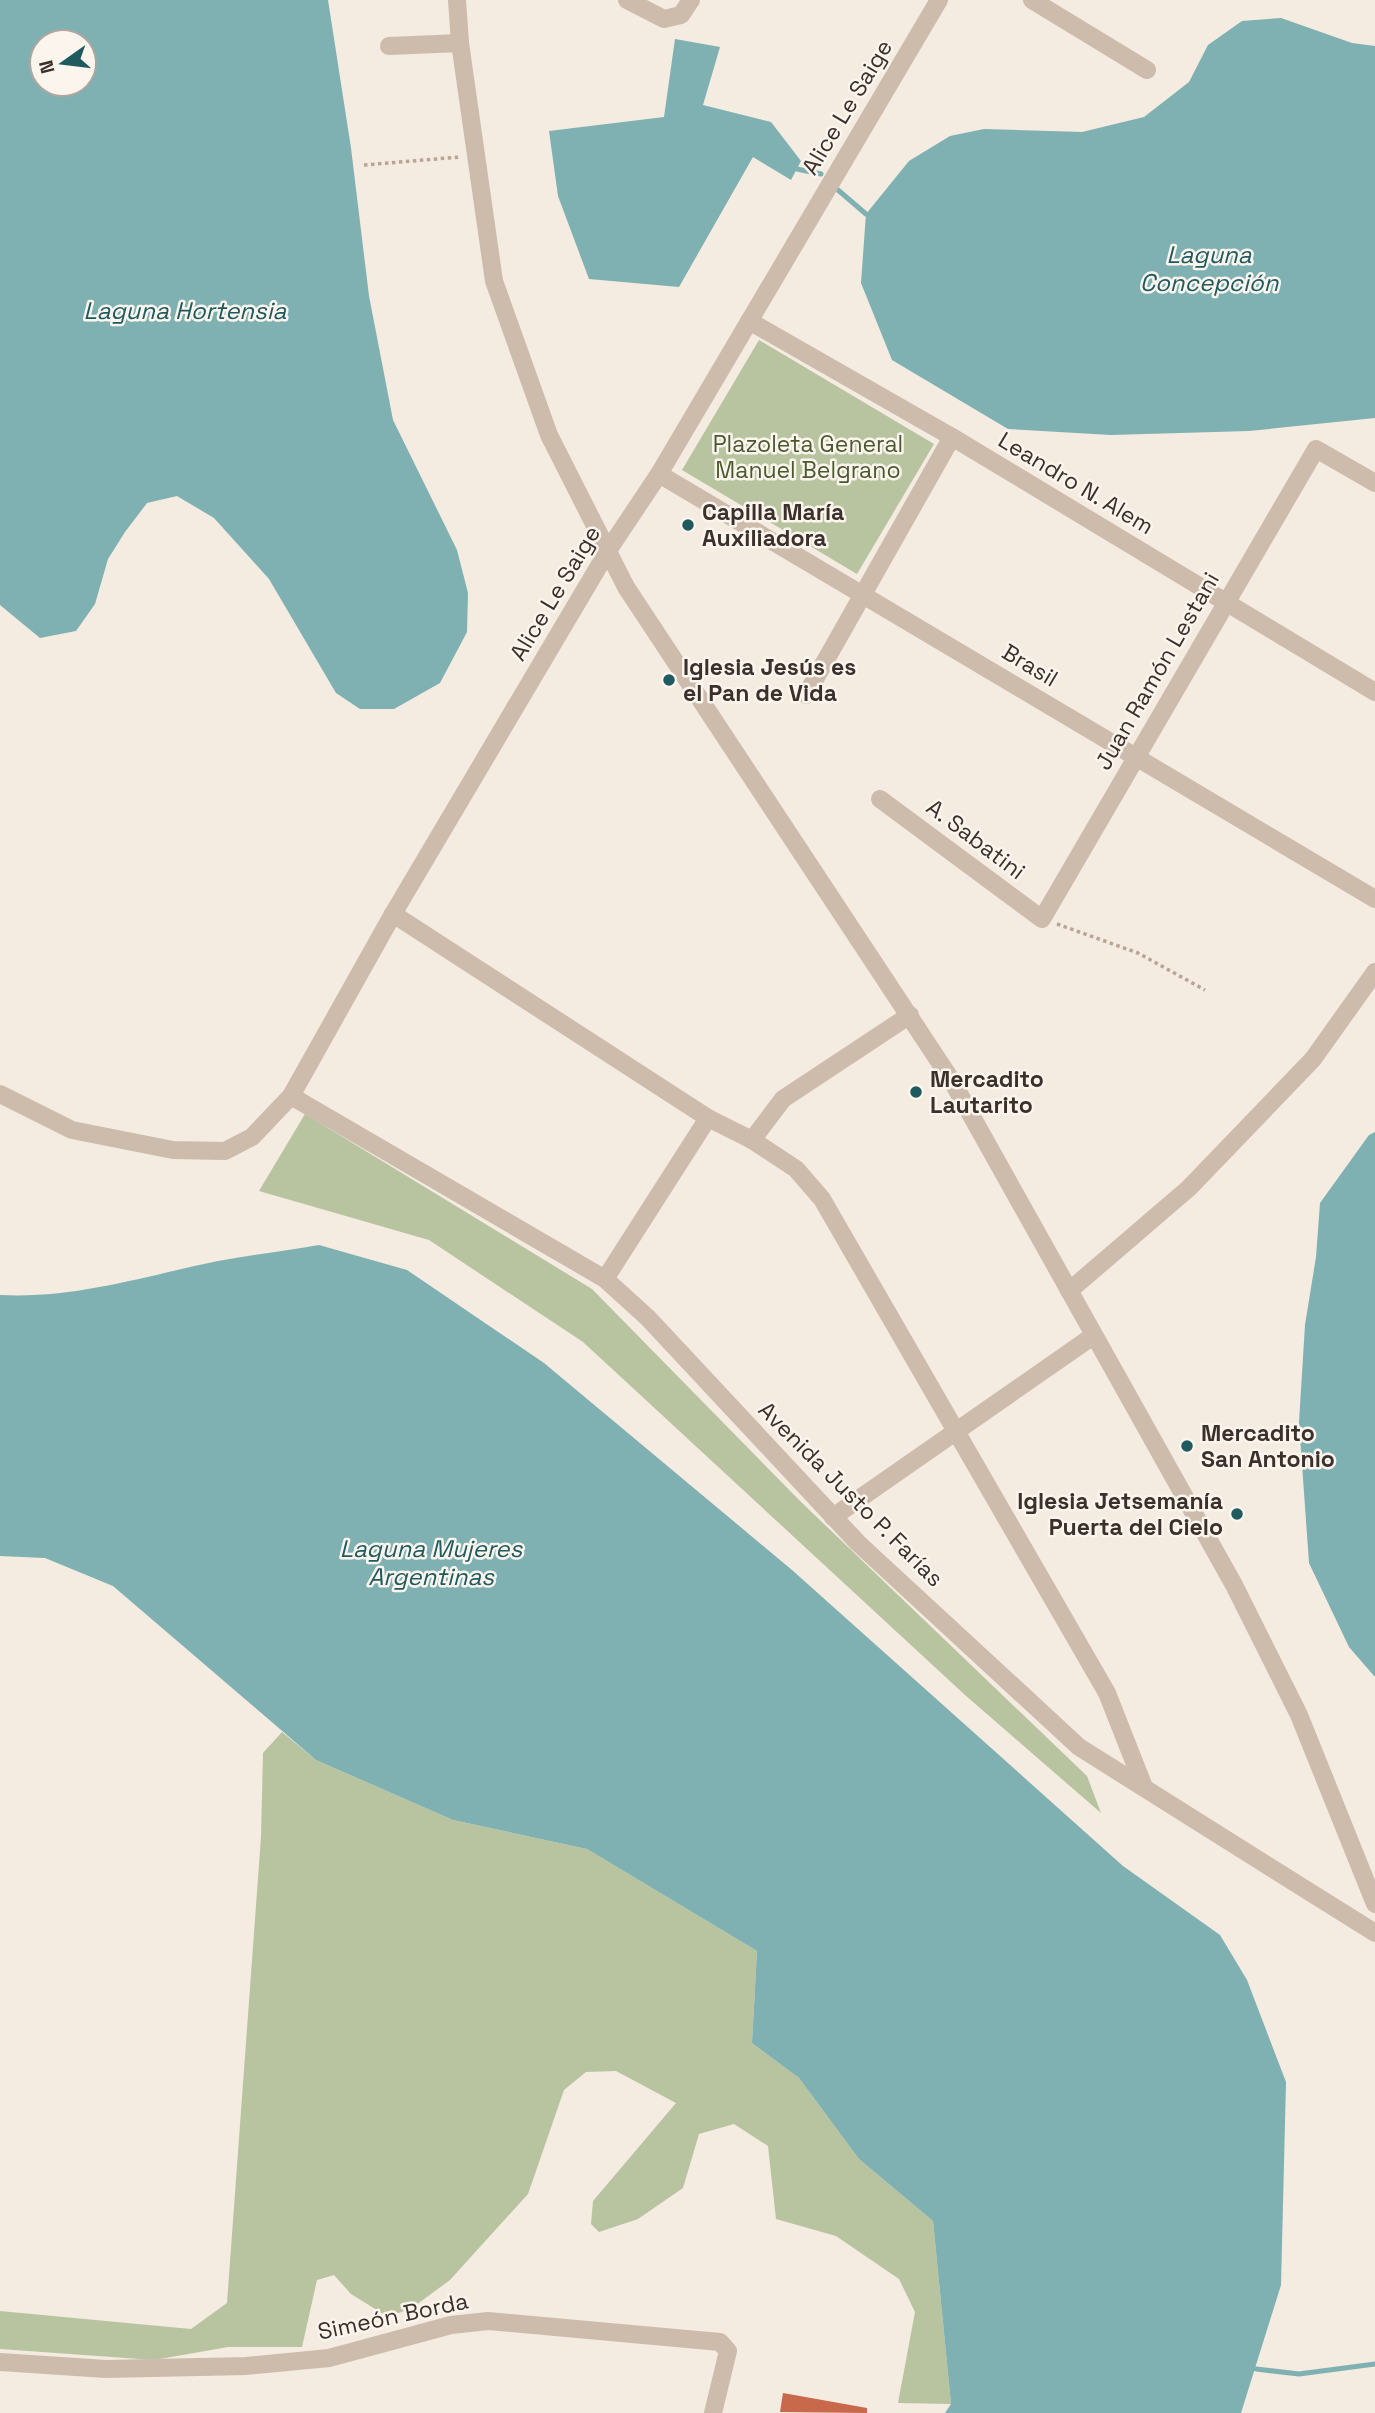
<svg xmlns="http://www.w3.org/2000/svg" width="1375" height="2413" font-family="'Space Grotesk',sans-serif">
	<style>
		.green { fill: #b8c4a0 }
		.water { fill: #7fb0b2; fill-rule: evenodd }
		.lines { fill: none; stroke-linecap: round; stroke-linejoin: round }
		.stream { stroke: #7fb0b2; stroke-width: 5 }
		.building { fill: #c8694b }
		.path { stroke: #b9a596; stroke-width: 3.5; stroke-dasharray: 3.5 3.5; stroke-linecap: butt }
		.minor { stroke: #cdbbac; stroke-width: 18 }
		.poi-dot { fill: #1f5a5e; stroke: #fbf5ee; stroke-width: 2.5 }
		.labels { text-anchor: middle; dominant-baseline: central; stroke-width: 5; stroke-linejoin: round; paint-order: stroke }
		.street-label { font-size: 23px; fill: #3b302b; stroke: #fbf5ee }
		.park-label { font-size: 23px; fill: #4a5a2e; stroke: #fbf5ee }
		.poi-label { font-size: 23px; font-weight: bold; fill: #3b302b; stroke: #fbf5ee; text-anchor: start }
		.water-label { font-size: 24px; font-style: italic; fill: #1f5a5e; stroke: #fbf5ee }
	</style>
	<rect width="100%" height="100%" fill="#f4ebe1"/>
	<!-- green -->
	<g class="green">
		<path d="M 759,340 L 934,444 L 857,574 L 682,470 Z"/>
		<path d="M 305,1114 L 592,1289 L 800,1501 L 1087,1776 L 1101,1813 L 965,1695 L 583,1342 L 429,1240 L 259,1191 Z"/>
		<path d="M 282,1732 L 316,1760 L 453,1820 L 587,1849 L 757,1951 L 752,2043 L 799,2078 L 859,2159 L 933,2221 L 951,2404 L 898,2403 L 915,2312 L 899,2279 L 836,2236 L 776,2219 L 768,2146 L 734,2124 L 699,2134 L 683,2188 L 638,2219 L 599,2232 L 591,2224 L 593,2201 L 676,2103 L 616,2071 L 586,2072 L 564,2090 L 528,2194 L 450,2280 L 412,2308 L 388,2317 L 351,2294 L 334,2275 L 317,2280 L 302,2347 L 228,2347 L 154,2360 L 0,2349 L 0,2311 L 191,2329 L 227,2303 L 261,1837 L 263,1753 Z"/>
	</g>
	<!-- water -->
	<g class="water">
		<path d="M 0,0 L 328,0 L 351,148 L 369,296 L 393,420 L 457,550 L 468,593 L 467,632 L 440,683 L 394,709 L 360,709 L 336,693 L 269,579 L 214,518 L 177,496 L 147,503 L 125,532 L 108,559 L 95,604 L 76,631 L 40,638 L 0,605 ZM 42,42 L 84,42 L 84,84 L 42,84 Z"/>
		<path d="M 1281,18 L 1352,43 L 1375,46 L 1375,418 L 1249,431 L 1111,435 L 1008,429 L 892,360 L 861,283 L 866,214 L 909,161 L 950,136 L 984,129 L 1082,132 L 1144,117 L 1189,82 L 1208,45 L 1242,21 Z"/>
		<path d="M 675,39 L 720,47 L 703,105 L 771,122 L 801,161 L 791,180 L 753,157 L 679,287 L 589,279 L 558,196 L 549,131 L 664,117 Z"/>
		<path d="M 1375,1132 L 1375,1677 L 1349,1647 L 1309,1563 L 1299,1422 L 1305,1325 L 1316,1257 L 1320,1203 L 1369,1135 Z"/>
		<path d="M 319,1245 L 407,1270 L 544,1363 L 792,1570 L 1123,1866 L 1220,1935 L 1247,1980 L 1286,2082 L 1281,2285 L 1241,2413 L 945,2413 L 951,2404 L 933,2221 L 859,2159 L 799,2078 L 752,2043 L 757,1951 L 587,1849 L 453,1820 L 316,1760 L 113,1586 L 45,1558 L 0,1556 L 0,1295 C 75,1299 145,1276 218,1261 C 251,1255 285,1251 319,1245 Z"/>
	</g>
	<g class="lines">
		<!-- stream -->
		<g class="stream">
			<path d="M 797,169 L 821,174"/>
			<path d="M 838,190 L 866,214"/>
			<path d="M 1256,2369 L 1299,2374 L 1375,2364"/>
		</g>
	</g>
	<!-- building -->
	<path class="building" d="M 783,2393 L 867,2408 L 867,2413 L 780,2412 Z"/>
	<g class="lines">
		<!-- path -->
		<g class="path">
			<path d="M 364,165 L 460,157"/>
			<path d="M 1057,924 L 1138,953 L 1205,990"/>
		</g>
		<!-- minor -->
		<g class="minor">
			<path d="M 457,0 L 460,43 L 494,281 L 549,435 L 626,587 L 952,1081 L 1234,1585 L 1299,1715 L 1375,1904"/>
			<path d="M 627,0 L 664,19 L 681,15 L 691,0"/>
			<path d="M 1032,0 L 1147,70"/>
			<path d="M 389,46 L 460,43"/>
			<path d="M 749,321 L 952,437 L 1375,692"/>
			<path d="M 659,474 L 1375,899"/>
			<path d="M 806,695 L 952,437"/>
			<path d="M 880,799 L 1042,919 L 1316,449 L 1375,483"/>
			<path d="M 393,914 L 708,1118 L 752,1140 L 796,1169 L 822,1199 L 1107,1693 L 1144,1787"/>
			<path d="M 0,1094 L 72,1130 L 173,1150 L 225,1151 L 252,1137 L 291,1096 L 393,914 L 609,549 L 659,474 L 939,0"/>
			<path d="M 291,1096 L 605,1279 L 648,1318 L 858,1543 L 1079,1747 L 1375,1933"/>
			<path d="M 752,1140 L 783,1099 L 910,1015"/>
			<path d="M 605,1279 L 708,1118"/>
			<path d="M 1069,1291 L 1189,1188 L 1313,1059 L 1375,972"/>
			<path d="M 833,1517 L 1093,1336"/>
			<path d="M 0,2362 L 106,2369 L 246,2366 L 329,2358 L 451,2325 L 488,2321 L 720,2342 L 728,2351 L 713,2413"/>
		</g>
	</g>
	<!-- markers -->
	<g class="poi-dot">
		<circle cx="688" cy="525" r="7"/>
		<circle cx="669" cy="680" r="7"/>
		<circle cx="916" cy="1092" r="7"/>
		<circle cx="1187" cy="1446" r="7"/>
		<circle cx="1237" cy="1514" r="7"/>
	</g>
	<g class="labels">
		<!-- street labels -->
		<g class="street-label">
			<text transform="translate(847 107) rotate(-59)">Alice Le Saige</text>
			<text transform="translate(1076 483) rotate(31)">Leandro N. Alem</text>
			<text transform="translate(555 593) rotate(-59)">Alice Le Saige</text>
			<text transform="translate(1030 665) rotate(31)">Brasil</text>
			<text transform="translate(1157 671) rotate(-60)">Juan Ramón Lestani</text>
			<text transform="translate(976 839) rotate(37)">A. Sabatini</text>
			<text transform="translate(851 1494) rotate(45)">Avenida Justo P. Farías</text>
			<text transform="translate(393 2316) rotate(-12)">Simeón Borda</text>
		</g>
		<!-- park labels -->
		<g class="park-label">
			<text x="808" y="444">Plazoleta General<tspan x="808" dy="26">Manuel Belgrano</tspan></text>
		</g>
		<!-- poi labels -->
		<g class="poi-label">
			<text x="702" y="512">Capilla María<tspan x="702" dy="26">Auxiliadora</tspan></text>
			<text x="683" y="667">Iglesia Jesús es<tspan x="683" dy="26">el Pan de Vida</tspan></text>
			<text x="930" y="1079">Mercadito<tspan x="930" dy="26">Lautarito</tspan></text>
			<text x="1201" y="1433">Mercadito<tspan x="1201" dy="26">San Antonio</tspan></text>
			<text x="1223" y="1501" text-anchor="end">Iglesia Jetsemanía<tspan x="1223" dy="26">Puerta del Cielo</tspan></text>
		</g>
		<!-- water labels -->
		<g class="water-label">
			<text x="1209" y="254">Laguna<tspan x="1209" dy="28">Concepción</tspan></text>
			<text x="185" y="310">Laguna Hortensia</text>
			<text x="431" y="1548">Laguna Mujeres<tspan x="431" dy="28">Argentinas</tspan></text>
		</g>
	</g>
	<!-- north arrow -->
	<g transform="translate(63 63) rotate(256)"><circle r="33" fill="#fbf5ee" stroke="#aea6a0" stroke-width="2"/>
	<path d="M0-5L12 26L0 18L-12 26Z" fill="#1f5a5e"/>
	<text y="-10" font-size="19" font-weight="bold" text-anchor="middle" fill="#3b302b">N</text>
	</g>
</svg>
